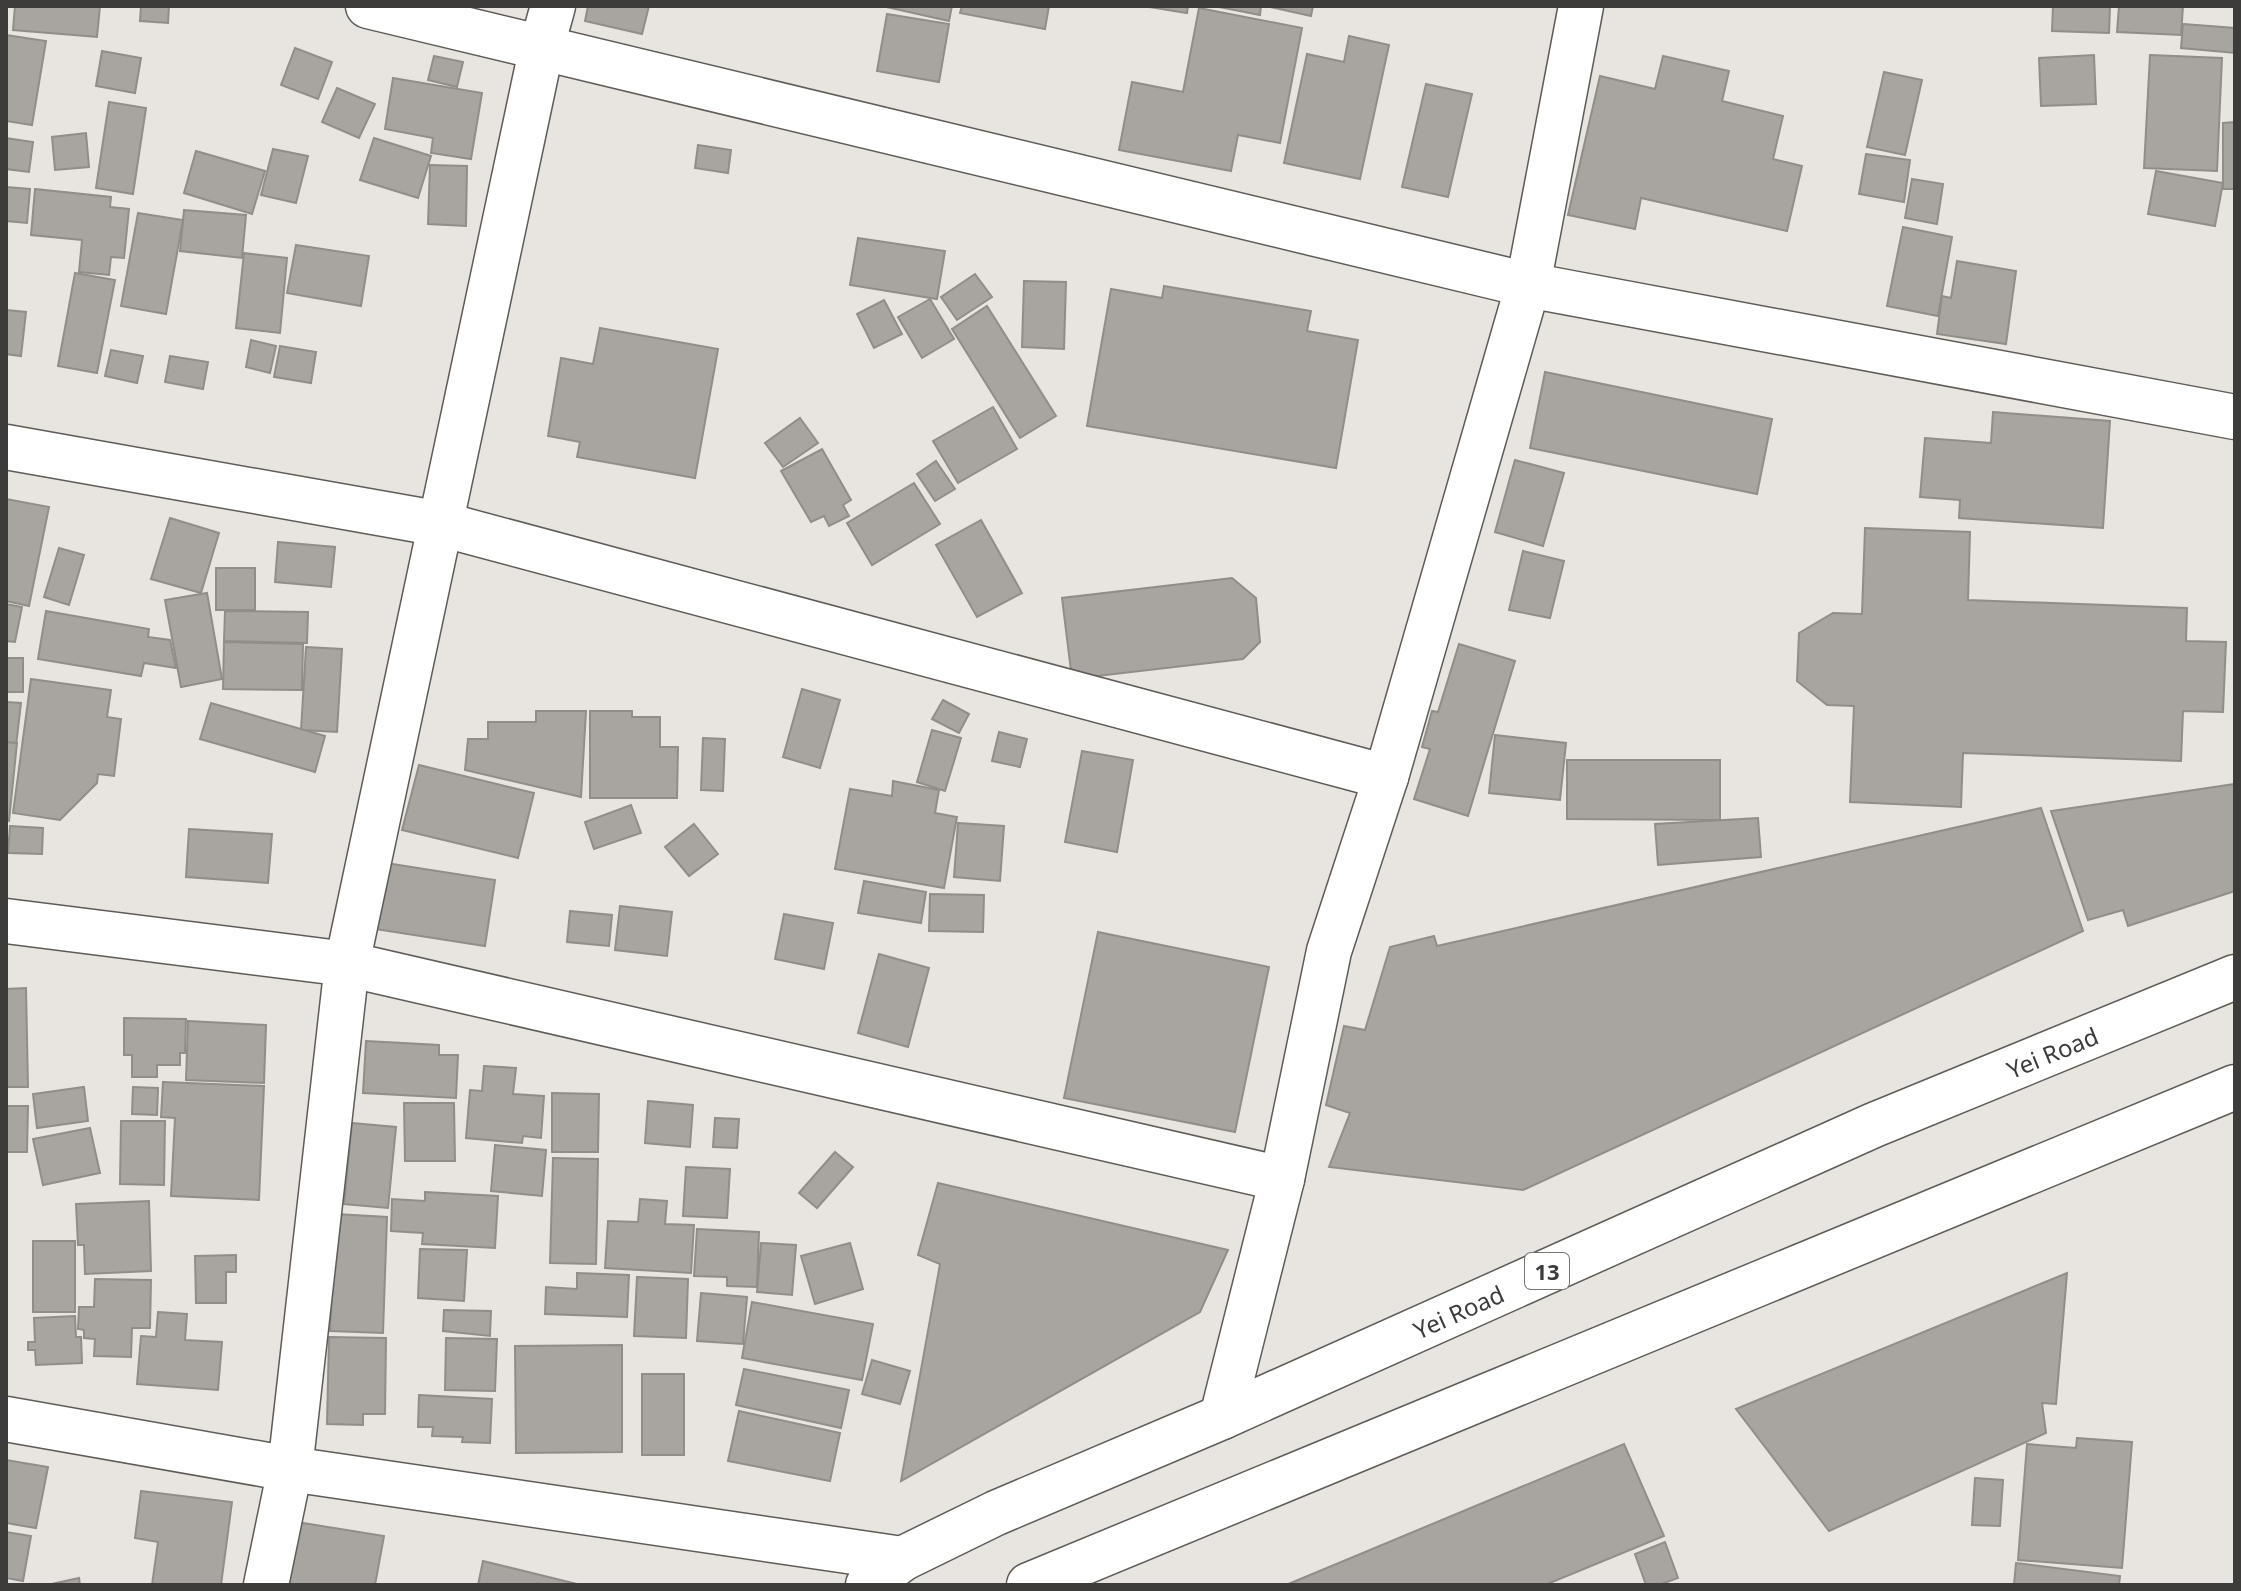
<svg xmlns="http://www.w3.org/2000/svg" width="2241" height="1591" font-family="'Noto Sans',sans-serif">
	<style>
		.building { fill: #a8a49f; stroke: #918d89; stroke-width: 2 }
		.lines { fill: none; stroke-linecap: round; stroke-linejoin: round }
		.street-casing { stroke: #5f5c57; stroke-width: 47 }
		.primary-casing { stroke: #5f5c57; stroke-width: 47 }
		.street { stroke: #fff; stroke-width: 44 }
		.primary { stroke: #fff; stroke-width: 44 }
		.labels { text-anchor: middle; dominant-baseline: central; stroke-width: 6; stroke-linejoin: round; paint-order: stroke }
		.shield { fill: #fff; stroke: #777675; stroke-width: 2 }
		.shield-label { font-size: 22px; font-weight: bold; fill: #3d3c3a }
		.street-label { font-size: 24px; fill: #3d3c3a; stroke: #fff }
	</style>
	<rect width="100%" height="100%" fill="#e8e4df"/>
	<!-- building -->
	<g class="building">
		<path d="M 15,6 L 100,6 L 97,37 L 13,30 Z"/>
		<path d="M 141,6 L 169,6 L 168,23 L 140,21 Z"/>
		<path d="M 588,6 L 649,6 L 642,34 L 585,21 Z"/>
		<path d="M 882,6 L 952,6 L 949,21 Z"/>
		<path d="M 962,6 L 1049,6 L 1045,29 L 960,13 Z"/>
		<path d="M 1143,6 L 1188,6 L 1187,13 Z"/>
		<path d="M 1214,6 L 1261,6 L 1260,15 Z"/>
		<path d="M 1266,6 L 1313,6 L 1311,16 Z"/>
		<path d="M 2053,6 L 2110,7 L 2109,33 L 2052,31 Z"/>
		<path d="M 2119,6 L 2183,6 L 2181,35 L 2117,32 Z"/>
		<path d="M 1199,8 L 1302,28 L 1280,143 L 1238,135 L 1231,171 L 1119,150 L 1132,82 L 1183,92 Z"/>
		<path d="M 887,14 L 949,24 L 939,82 L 877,71 Z"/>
		<path d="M 2183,24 L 2235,28 L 2235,53 L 2181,48 Z"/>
		<path d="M 6,35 L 46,41 L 32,125 L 6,121 Z"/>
		<path d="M 1349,36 L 1389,45 L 1360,179 L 1284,163 L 1307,54 L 1344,62 Z"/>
		<path d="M 295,48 L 332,62 L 318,99 L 281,85 Z"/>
		<path d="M 102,51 L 141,58 L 135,93 L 96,86 Z"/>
		<path d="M 2094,55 L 2096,104 L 2041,106 L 2039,58 Z"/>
		<path d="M 2150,55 L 2222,58 L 2217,171 L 2144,168 Z"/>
		<path d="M 434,56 L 463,62 L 457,87 L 428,80 Z"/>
		<path d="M 1663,56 L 1729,71 L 1722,101 L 1783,116 L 1773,159 L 1802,166 L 1787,231 L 1641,198 L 1635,229 L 1568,215 L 1600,76 L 1655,89 Z"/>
		<path d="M 1884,72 L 1922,80 L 1905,155 L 1867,147 Z"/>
		<path d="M 393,78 L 482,93 L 471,159 L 431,153 L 433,138 L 385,129 Z"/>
		<path d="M 1426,84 L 1472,94 L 1448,197 L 1402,187 Z"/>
		<path d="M 337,88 L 375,104 L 359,138 L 322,122 Z"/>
		<path d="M 109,102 L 146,108 L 133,194 L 96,188 Z"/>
		<path d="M 2235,122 L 2235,189 L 2223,189 L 2223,123 Z"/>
		<path d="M 86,133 L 89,167 L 55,170 L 52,137 Z"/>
		<path d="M 6,138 L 33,142 L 29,172 L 6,169 Z"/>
		<path d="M 374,138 L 431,156 L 418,198 L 360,180 Z"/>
		<path d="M 698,145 L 731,150 L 728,173 L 695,168 Z"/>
		<path d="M 273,149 L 308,156 L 296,203 L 261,195 Z"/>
		<path d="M 196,151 L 265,171 L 252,214 L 184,193 Z"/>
		<path d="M 1866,154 L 1910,160 L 1904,202 L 1859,194 Z"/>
		<path d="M 430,165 L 467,166 L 466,226 L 428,224 Z"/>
		<path d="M 2156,171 L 2223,183 L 2215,226 L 2148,214 Z"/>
		<path d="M 1912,179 L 1943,184 L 1937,224 L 1905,218 Z"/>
		<path d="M 6,187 L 30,189 L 27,223 L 6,221 Z"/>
		<path d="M 35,189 L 111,197 L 110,207 L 129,209 L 124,258 L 111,257 L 109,275 L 79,272 L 82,240 L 31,235 Z"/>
		<path d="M 184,210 L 246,215 L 242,258 L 180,251 Z"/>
		<path d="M 138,213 L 183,220 L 166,314 L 121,306 Z"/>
		<path d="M 1903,227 L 1952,237 L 1938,316 L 1887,306 Z"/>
		<path d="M 858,238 L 945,251 L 937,299 L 850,285 Z"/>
		<path d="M 296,245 L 369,256 L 361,306 L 287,293 Z"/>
		<path d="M 244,253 L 287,258 L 280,333 L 236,328 Z"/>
		<path d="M 1957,261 L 2016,271 L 2006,344 L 1937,334 L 1942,296 L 1951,298 Z"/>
		<path d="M 75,273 L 115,280 L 97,373 L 58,366 Z"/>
		<path d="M 975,274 L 992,297 L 957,320 L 941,297 Z"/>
		<path d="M 1024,281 L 1066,282 L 1064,349 L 1022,347 Z"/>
		<path d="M 1164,286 L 1311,311 L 1307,331 L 1358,340 L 1336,468 L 1087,426 L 1111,289 L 1162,298 Z"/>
		<path d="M 930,299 L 954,339 L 922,358 L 898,317 Z"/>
		<path d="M 884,300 L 902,334 L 874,348 L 857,314 Z"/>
		<path d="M 987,306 L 1056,416 L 1020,438 L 952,329 Z"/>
		<path d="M 6,310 L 26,312 L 21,356 L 6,354 Z"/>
		<path d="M 600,328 L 718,349 L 695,478 L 577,457 L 580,442 L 548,436 L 561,358 L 593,364 Z"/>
		<path d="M 251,340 L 276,346 L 270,373 L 246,367 Z"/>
		<path d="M 280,346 L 316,352 L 311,383 L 274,377 Z"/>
		<path d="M 111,350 L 143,356 L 137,383 L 105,376 Z"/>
		<path d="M 170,356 L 208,362 L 203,389 L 165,382 Z"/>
		<path d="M 1545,372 L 1772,419 L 1757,494 L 1530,448 Z"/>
		<path d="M 993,407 L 1017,449 L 958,483 L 933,441 Z"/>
		<path d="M 1993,412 L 2110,421 L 2103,528 L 1959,518 L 1960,500 L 1920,497 L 1925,438 L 1991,443 Z"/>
		<path d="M 800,418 L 818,443 L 783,467 L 765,443 Z"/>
		<path d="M 822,449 L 851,500 L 843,505 L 849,516 L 829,526 L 824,516 L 811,522 L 781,471 Z"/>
		<path d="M 1515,460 L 1564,473 L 1543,546 L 1495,532 Z"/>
		<path d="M 936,461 L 955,489 L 935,501 L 917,474 Z"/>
		<path d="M 914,483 L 940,524 L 872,565 L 847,523 Z"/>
		<path d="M 6,499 L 49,507 L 29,606 L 6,601 Z"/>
		<path d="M 170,518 L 219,533 L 201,593 L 151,579 Z"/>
		<path d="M 981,520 L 1022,593 L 977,617 L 936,545 Z"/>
		<path d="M 1865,528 L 1970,532 L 1968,600 L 2187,608 L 2186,641 L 2226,642 L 2223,712 L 2183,711 L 2181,761 L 1963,753 L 1961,807 L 1850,802 L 1854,706 L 1827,705 L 1797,681 L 1799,633 L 1833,613 L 1862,614 Z"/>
		<path d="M 278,542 L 335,547 L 331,587 L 275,582 Z"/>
		<path d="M 59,548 L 84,555 L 69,605 L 44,597 Z"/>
		<path d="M 1523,551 L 1564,561 L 1550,618 L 1509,610 Z"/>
		<rect x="216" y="568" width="39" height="42"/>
		<path d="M 1232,578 L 1256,598 L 1260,642 L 1243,659 L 1072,679 L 1062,598 Z"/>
		<path d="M 207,593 L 222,679 L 181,687 L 165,600 Z"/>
		<path d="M 6,604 L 22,607 L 15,642 L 6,641 Z"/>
		<path d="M 46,611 L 149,629 L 148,637 L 170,640 L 176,668 L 144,663 L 141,676 L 38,659 Z"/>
		<path d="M 225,611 L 308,612 L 307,643 L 224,641 Z"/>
		<path d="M 224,642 L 303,644 L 302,690 L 223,689 Z"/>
		<path d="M 1459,644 L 1515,661 L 1468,816 L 1414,799 L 1430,749 L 1422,747 L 1432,711 L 1438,712 Z"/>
		<path d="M 306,647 L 342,649 L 337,732 L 301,730 Z"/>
		<rect x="6" y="658" width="17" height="34"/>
		<path d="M 31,679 L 111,690 L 107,717 L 121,719 L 114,776 L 98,774 L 97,783 L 60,820 L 13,813 Z"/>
		<path d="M 802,689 L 840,700 L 820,768 L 783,757 Z"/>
		<path d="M 943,700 L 969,714 L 959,733 L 932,719 Z"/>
		<path d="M 6,702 L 21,703 L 16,746 L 6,745 Z"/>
		<path d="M 211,703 L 325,736 L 315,772 L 200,739 Z"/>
		<path d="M 536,711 L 586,711 L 581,797 L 465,770 L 468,739 L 488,739 L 488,722 L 536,722 Z"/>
		<path d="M 590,711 L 632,711 L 632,717 L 660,717 L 660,747 L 678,747 L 677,798 L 590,798 Z"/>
		<path d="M 932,730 L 961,738 L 945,791 L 917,782 Z"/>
		<path d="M 999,732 L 1027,739 L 1020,767 L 992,761 Z"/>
		<path d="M 1495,735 L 1566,743 L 1560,800 L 1489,793 Z"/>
		<path d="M 703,738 L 725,739 L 723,791 L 701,790 Z"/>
		<path d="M 6,742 L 17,743 L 9,821 L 6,820 Z"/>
		<path d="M 1082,751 L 1133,760 L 1117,852 L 1065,842 Z"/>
		<path d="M 1567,760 L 1720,760 L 1720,820 L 1567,819 Z"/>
		<path d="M 419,765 L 534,793 L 518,858 L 402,830 Z"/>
		<path d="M 893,781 L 939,790 L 935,813 L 957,817 L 944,888 L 835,869 L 850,789 L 892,796 Z"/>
		<path d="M 2235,784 L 2235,891 L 2128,926 L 2123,910 L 2088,920 L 2051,811 Z"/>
		<path d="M 631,805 L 641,833 L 594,849 L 585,822 Z"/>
		<path d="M 2041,808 L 2083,931 L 1523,1190 L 1329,1167 L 1350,1113 L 1326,1105 L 1344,1026 L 1365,1030 L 1390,947 L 1434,936 L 1437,946 Z"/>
		<path d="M 1758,818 L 1761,857 L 1658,865 L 1655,824 Z"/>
		<path d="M 958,823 L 1004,826 L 1000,881 L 954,877 Z"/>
		<path d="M 694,824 L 718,854 L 689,876 L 665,847 Z"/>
		<path d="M 10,826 L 43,828 L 42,854 L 8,853 Z"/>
		<path d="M 189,829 L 272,834 L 268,883 L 186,877 Z"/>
		<path d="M 386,863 L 495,880 L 485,946 L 375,929 Z"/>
		<path d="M 864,881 L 926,892 L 921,923 L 858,913 Z"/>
		<path d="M 930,894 L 984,895 L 983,932 L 929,931 Z"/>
		<path d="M 620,906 L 672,912 L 667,956 L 615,950 Z"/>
		<path d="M 570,911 L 612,915 L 609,946 L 567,942 Z"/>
		<path d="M 784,914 L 833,923 L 824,969 L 775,959 Z"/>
		<path d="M 1098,932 L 1269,967 L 1235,1132 L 1064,1098 Z"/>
		<path d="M 879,954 L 929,968 L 908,1047 L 858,1033 Z"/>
		<path d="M 26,988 L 28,1087 L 6,1087 L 6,989 Z"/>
		<path d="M 124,1018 L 186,1019 L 185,1053 L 180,1053 L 180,1065 L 157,1065 L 157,1077 L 132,1077 L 132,1055 L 124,1055 Z"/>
		<path d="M 188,1021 L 266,1025 L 264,1083 L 186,1080 Z"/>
		<path d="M 366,1041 L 439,1045 L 439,1055 L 458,1055 L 456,1098 L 363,1093 Z"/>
		<path d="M 484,1066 L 516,1068 L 513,1094 L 544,1096 L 541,1138 L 523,1136 L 522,1143 L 466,1138 L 470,1090 L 482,1091 Z"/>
		<path d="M 163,1082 L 264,1086 L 259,1200 L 171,1196 L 175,1118 L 161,1117 Z"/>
		<path d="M 84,1087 L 88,1121 L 37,1128 L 33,1094 Z"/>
		<path d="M 133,1087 L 158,1088 L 157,1115 L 132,1114 Z"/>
		<path d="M 552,1093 L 599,1094 L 598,1152 L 552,1152 Z"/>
		<path d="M 648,1101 L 693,1105 L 690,1147 L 645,1143 Z"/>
		<path d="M 404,1103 L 454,1103 L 455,1161 L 405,1161 Z"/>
		<path d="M 6,1106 L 28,1106 L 27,1152 L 6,1152 Z"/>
		<path d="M 715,1118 L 739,1119 L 737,1148 L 713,1147 Z"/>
		<path d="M 121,1121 L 165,1121 L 164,1185 L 120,1184 Z"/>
		<path d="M 352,1123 L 396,1127 L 388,1208 L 344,1204 Z"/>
		<path d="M 90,1128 L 100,1173 L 43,1185 L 33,1139 Z"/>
		<path d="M 495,1145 L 546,1150 L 542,1196 L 491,1191 Z"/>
		<path d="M 835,1152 L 853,1167 L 817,1208 L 799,1193 Z"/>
		<path d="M 553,1158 L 598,1159 L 596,1264 L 550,1263 Z"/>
		<path d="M 686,1167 L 730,1169 L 727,1218 L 683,1216 Z"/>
		<path d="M 938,1183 L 1228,1250 L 1200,1312 L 901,1481 L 940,1264 L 918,1255 Z"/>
		<path d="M 425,1192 L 498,1196 L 495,1248 L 422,1244 L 423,1233 L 391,1231 L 392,1199 L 425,1201 Z"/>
		<path d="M 640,1199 L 667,1201 L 665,1224 L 694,1225 L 691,1273 L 605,1268 L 608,1221 L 638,1222 Z"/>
		<path d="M 149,1201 L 151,1271 L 85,1274 L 84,1245 L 78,1245 L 76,1204 Z"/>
		<path d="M 336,1214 L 387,1217 L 383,1333 L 330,1331 Z"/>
		<path d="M 697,1229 L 759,1232 L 757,1287 L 727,1286 L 727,1277 L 694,1276 Z"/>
		<rect x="33" y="1241" width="42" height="71"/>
		<path d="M 761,1243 L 796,1245 L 792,1295 L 757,1292 Z"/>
		<path d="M 850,1243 L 863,1289 L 815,1304 L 801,1256 Z"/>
		<path d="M 420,1249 L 467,1250 L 464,1301 L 418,1298 Z"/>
		<path d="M 236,1255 L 236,1272 L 226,1272 L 226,1303 L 196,1303 L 195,1256 Z"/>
		<path d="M 577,1273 L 629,1275 L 627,1317 L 545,1314 L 546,1287 L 577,1289 Z"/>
		<path d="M 2067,1273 L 2056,1404 L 2042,1403 L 2046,1433 L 1829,1531 L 1736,1409 Z"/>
		<path d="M 637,1277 L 688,1279 L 686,1338 L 634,1336 Z"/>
		<path d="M 95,1279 L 151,1280 L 150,1328 L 132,1328 L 131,1357 L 94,1356 L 95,1339 L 84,1338 L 84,1330 L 78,1329 L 79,1307 L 94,1307 Z"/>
		<path d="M 701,1293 L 747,1297 L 743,1344 L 697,1341 Z"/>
		<path d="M 752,1302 L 873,1324 L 862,1380 L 742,1358 Z"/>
		<path d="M 444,1310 L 491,1311 L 490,1336 L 443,1331 Z"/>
		<path d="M 158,1312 L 187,1314 L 185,1340 L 222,1342 L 218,1390 L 137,1384 L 141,1336 L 156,1337 Z"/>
		<path d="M 75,1316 L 76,1337 L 81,1337 L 82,1363 L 36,1365 L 35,1350 L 28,1350 L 28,1342 L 35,1342 L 34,1318 Z"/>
		<path d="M 329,1337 L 386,1338 L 385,1414 L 363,1414 L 363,1425 L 327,1424 Z"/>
		<path d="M 446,1338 L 497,1339 L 495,1391 L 445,1390 Z"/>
		<path d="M 622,1345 L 622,1452 L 516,1453 L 515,1346 Z"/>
		<path d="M 872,1360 L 910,1371 L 900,1404 L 862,1394 Z"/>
		<path d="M 744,1369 L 849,1390 L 841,1428 L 736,1405 Z"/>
		<rect x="642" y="1374" width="42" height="81"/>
		<path d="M 419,1395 L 492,1399 L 490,1443 L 462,1442 L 463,1437 L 432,1436 L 433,1427 L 418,1427 Z"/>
		<path d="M 739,1411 L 840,1433 L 830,1481 L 728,1461 Z"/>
		<path d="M 2077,1438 L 2132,1442 L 2122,1568 L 2018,1560 L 2027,1444 L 2076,1448 Z"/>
		<path d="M 1624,1444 L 1664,1536 L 1545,1585 L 1286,1585 Z"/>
		<path d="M 6,1460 L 48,1467 L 36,1528 L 6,1523 Z"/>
		<path d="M 1975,1478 L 2003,1480 L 2000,1526 L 1972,1525 Z"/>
		<path d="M 141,1491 L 232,1502 L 221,1585 L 152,1585 L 158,1542 L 135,1538 Z"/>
		<path d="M 297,1522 L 384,1536 L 375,1585 L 287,1585 Z"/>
		<path d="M 6,1532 L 31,1536 L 23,1581 L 6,1578 Z"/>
		<path d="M 1665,1542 L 1678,1578 L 1659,1585 L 1646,1585 L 1635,1554 Z"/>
		<path d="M 483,1561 L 581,1585 L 478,1585 Z"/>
		<path d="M 2016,1563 L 2120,1576 L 2119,1585 L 2014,1585 Z"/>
		<path d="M 79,1578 L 80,1585 L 47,1585 Z"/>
	</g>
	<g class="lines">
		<!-- street casing -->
		<g class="street-casing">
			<g id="street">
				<path d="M 368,6 L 1528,285 L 2235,417"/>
				<path d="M 6,447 L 441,524 L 1386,777"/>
				<path d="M 6,921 L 347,964 L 1282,1179"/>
				<path d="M 1222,1417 L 1282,1179 L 1329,951 L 1386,777 L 1528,285 L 1581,6"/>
				<path d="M 6,1419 L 290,1469 L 902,1559"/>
				<path d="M 266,1585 L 290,1469 L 347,964 L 542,46 L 553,6"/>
			</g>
		</g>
		<!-- primary casing -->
		<g class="primary-casing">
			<g id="primary">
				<path id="s1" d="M 868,1585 L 902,1559 L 996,1513 L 1222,1417 L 1874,1125 L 2235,977"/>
				<path d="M 1029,1585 L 2235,1087"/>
			</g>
		</g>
		<!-- street -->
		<use href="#street" class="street"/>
		<!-- primary -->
		<use href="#primary" class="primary"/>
	</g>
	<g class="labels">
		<!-- shield labels -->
		<rect class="shield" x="1525" y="1253" width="44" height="36" rx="6"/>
		<g class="shield-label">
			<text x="1547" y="1271">13</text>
		</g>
		<!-- street labels -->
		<g class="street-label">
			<text stroke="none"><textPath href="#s1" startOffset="1300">Yei Road</textPath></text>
			<text stroke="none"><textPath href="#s1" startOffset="652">Yei Road</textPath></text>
		</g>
	</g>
	<!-- border -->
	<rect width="2241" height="1591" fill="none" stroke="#3d3c3a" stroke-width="16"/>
</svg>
